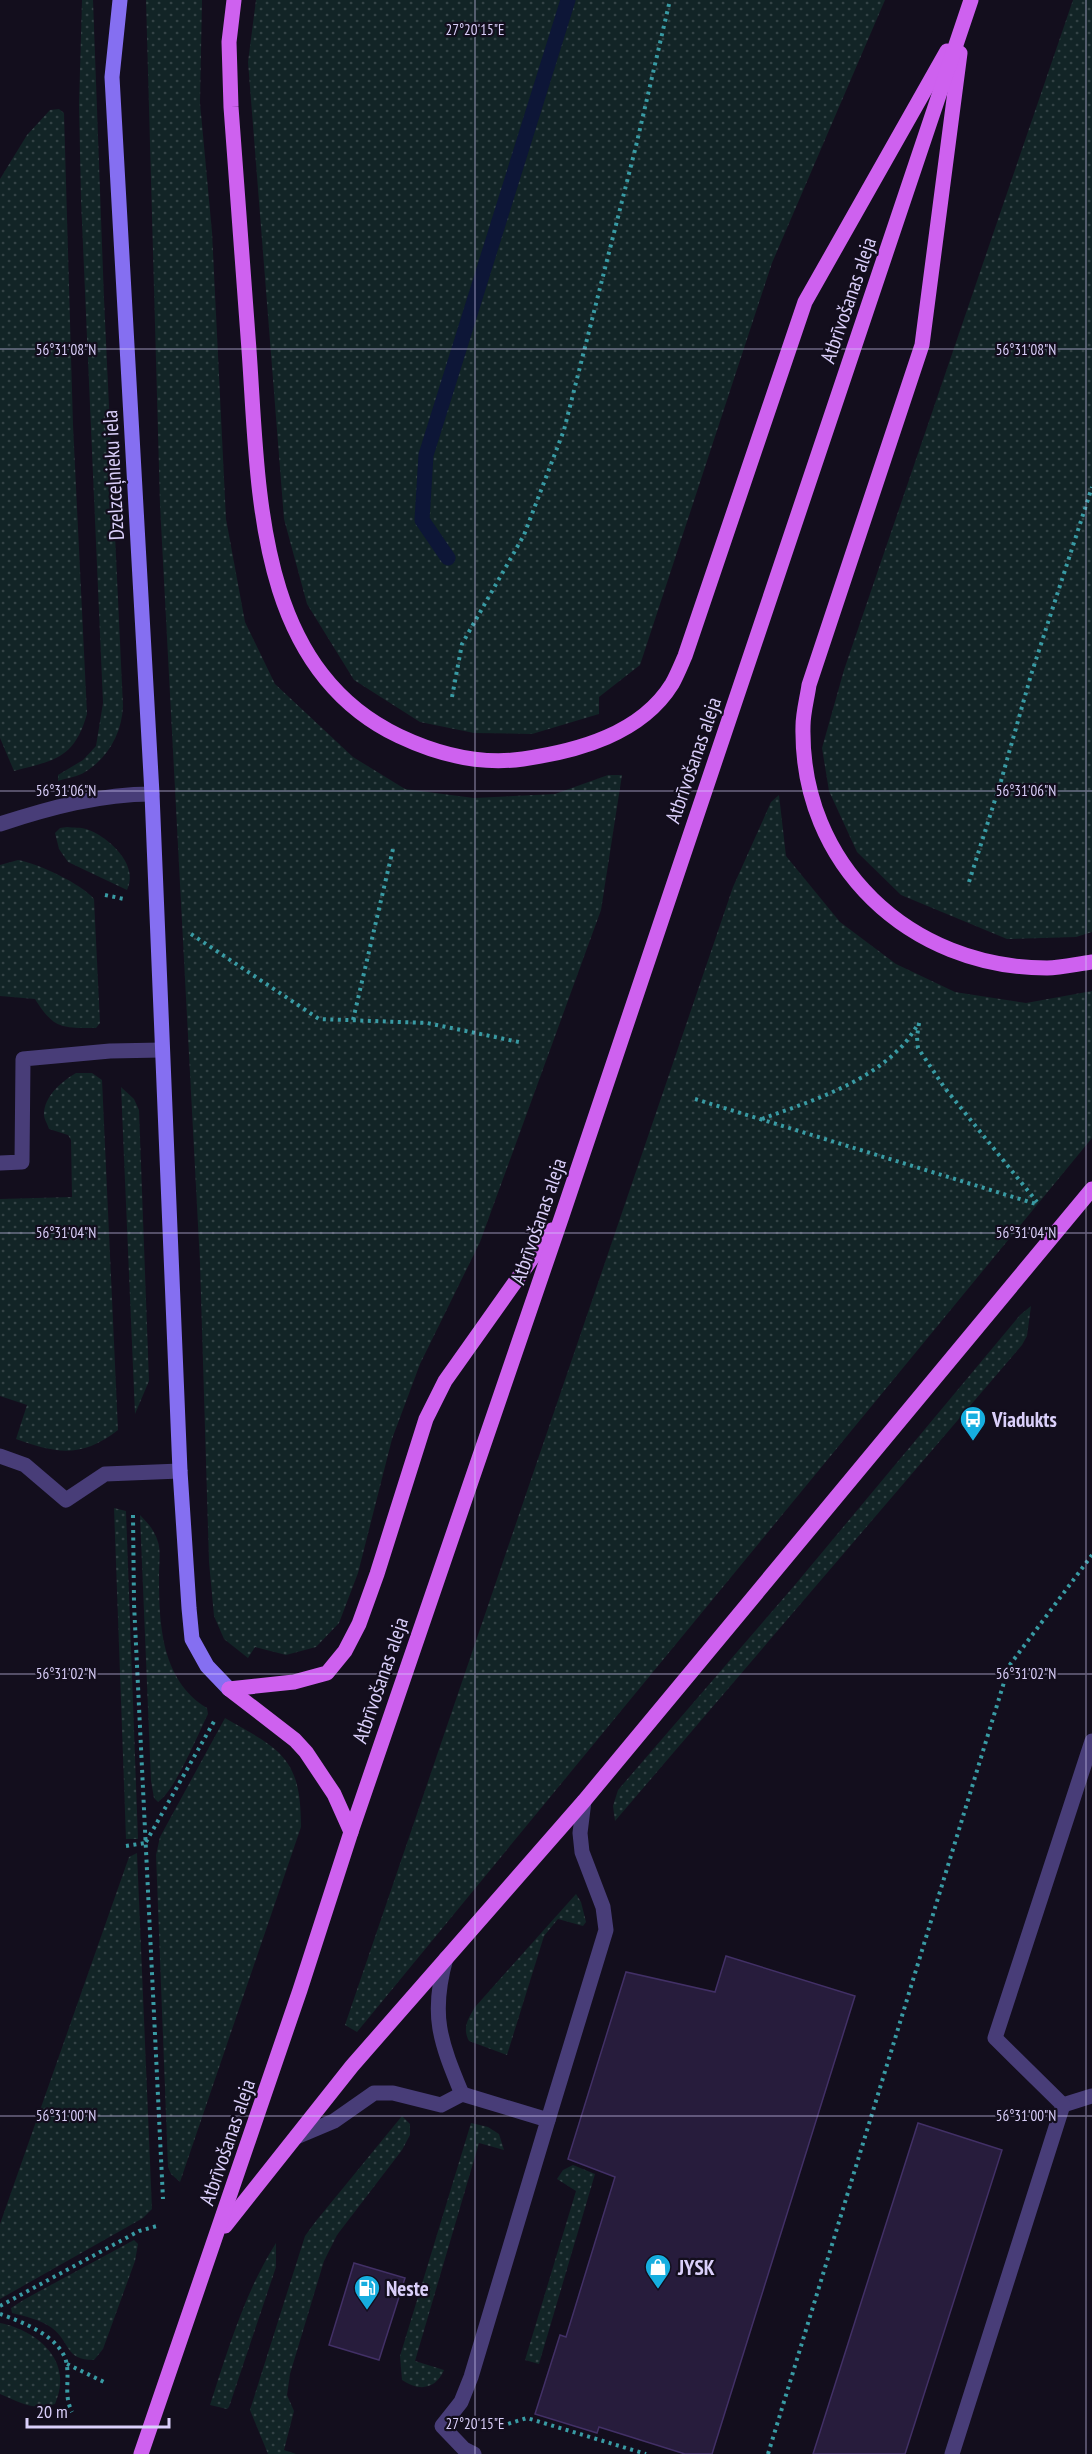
<svg xmlns="http://www.w3.org/2000/svg" width="1092" height="2454" font-family="'PT Sans Narrow',sans-serif">
	<style>
		.grass { fill: url(#grass-dots) }
		.lines { fill: none; stroke-linecap: round; stroke-linejoin: round }
		.stream { stroke: #0d1637; stroke-width: 15 }
		.building { fill: #271c3c; stroke: #423066; stroke-width: 1.5 }
		.path { stroke: #399ba4; stroke-width: 4; stroke-dasharray: 3 4.5; stroke-linecap: butt }
		.service { stroke: #483d78; stroke-width: 15 }
		.minor { stroke: #483d78; stroke-width: 15 }
		.secondary { stroke: #856ff1; stroke-width: 15 }
		.primary { stroke: #ce61ef; stroke-width: 15 }
		.ticks { fill: none; stroke: #dacffa; stroke-width: 1.5; stroke-opacity: 0.45 }
		.labels { text-anchor: middle; dominant-baseline: central; stroke-width: 4.5; stroke-linejoin: round; paint-order: stroke }
		.street-label { font-size: 21px; fill: #dacffa; stroke: #130e1d }
		.poi-label { font-size: 21px; font-weight: bold; fill: #dacffa; stroke: #130e1d; text-anchor: start }
		.ticks-label { font-size: 15px; text-anchor: middle; fill: #dacffa; stroke: #130e1d; stroke-width: 4.5; stroke-linejoin: round; paint-order: stroke }
	</style>
	<defs>
		<pattern id="grass-dots" width="8" height="8" patternUnits="userSpaceOnUse" patternTransform="scale(1.5)"><rect width="8" height="8" fill="#122426"/><path d="M2 2h.1M6 6h.1" fill="none" stroke="#344346" stroke-width="1.8" stroke-linecap="round"/></pattern>
	</defs>
	<rect width="100%" height="100%" fill="#130e1d"/>
	<!-- grass -->
	<g class="grass">
		<path d="M 82,0 L 93,0 L 104,299 L 123,706 C 122,733 108,758 85,772 C 78,777 66,778 58,781 L 58,775 L 83,760 L 96,746 L 103,703 L 81,200 L 79,105 Z"/>
		<path d="M 146,0 L 202,0 L 200,103 L 212,232 L 226,519 L 245,622 L 275,684 L 353,757 L 405,789 L 474,798 L 555,794 L 608,775 L 622,775 L 601,910 L 480,1242 L 420,1364 L 392,1439 L 358,1573 L 339,1623 L 316,1647 L 286,1655 L 255,1647 L 248,1658 L 224,1639 L 214,1616 L 209,1562 L 200,1263 L 160,505 Z"/>
		<path d="M 256,0 L 885,0 L 772,263 L 640,665 L 599,697 L 599,714 L 532,734 L 474,733 L 420,722 L 354,680 L 307,604 L 284,519 L 248,62 Z"/>
		<path d="M 1073,0 L 1092,0 L 1092,932 L 1076,937 L 1007,939 L 901,895 L 857,852 L 829,791 L 822,748 L 844,670 Z"/>
		<path d="M 59,109 L 64,113 L 73,425 L 87,714 C 74,759 55,760 14,771 L 0,738 L 0,179 L 27,135 L 50,110 Z"/>
		<path d="M 779,795 L 786,856 L 840,922 L 896,964 L 955,992 L 1026,1003 L 1092,991 L 1092,1138 L 357,2032 L 345,2025 L 733,887 L 771,802 Z"/>
		<path d="M 67,827 C 73,828 81,827 86,829 C 108,836 140,865 127,890 L 68,862 L 59,849 L 55,833 L 60,828 Z"/>
		<path d="M 18,860 C 37,863 82,884 94,899 L 100,1023 L 96,1028 C 61,1028 54,1029 35,999 L 0,996 L 0,865 Z"/>
		<path d="M 76,1073 L 92,1073 L 102,1080 L 118,1430 C 82,1458 57,1454 16,1439 L 27,1405 L 0,1396 L 0,1199 L 72,1197 L 71,1140 L 68,1135 L 49,1129 C 48,1125 44,1119 44,1115 C 44,1096 61,1082 76,1073 Z"/>
		<path d="M 121,1087 L 134,1099 L 139,1110 L 149,1381 L 135,1414 Z"/>
		<path d="M 1031,1306 L 1027,1336 L 1022,1345 L 615,1821 L 613,1806 L 618,1790 L 794,1586 L 1020,1315 Z"/>
		<path d="M 114,1508 L 126,1511 L 138,1839 L 126,1839 Z"/>
		<path d="M 140,1515 C 148,1523 155,1531 158,1542 C 161,1551 159,1565 159,1575 C 159,1624 161,1680 207,1708 L 208,1714 C 198,1734 175,1791 158,1802 L 154,1798 L 151,1781 Z"/>
		<path d="M 225,1718 C 281,1750 301,1757 301,1827 L 180,2182 L 171,2174 L 168,2167 L 156,1855 L 160,1837 Z"/>
		<path d="M 137,1853 L 152,2209 L 143,2218 L 0,2299 L 0,2224 L 129,1857 Z"/>
		<path d="M 576,1894 L 581,1902 L 586,1922 L 583,1926 L 558,1919 L 544,1936 L 507,2055 L 469,2041 C 462,2028 468,2019 475,2007 Z"/>
		<path d="M 402,2116 L 410,2124 L 410,2135 L 402,2150 L 337,2235 L 324,2261 L 290,2374 L 287,2395 L 294,2411 L 284,2450 L 296,2454 L 268,2454 L 250,2410 L 305,2236 L 316,2221 Z"/>
		<path d="M 471,2123 L 488,2127 L 499,2134 L 504,2150 L 479,2143 L 415,2361 L 444,2370 C 436,2389 419,2392 402,2380 L 400,2356 Z"/>
		<path d="M 573,2165 L 595,2174 L 539,2364 L 525,2360 L 576,2191 L 557,2179 L 563,2170 Z"/>
		<path d="M 134,2240 L 138,2244 L 135,2261 L 103,2349 L 94,2360 C 64,2360 71,2342 52,2328 C 41,2320 25,2316 12,2313 L 11,2308 L 25,2299 Z"/>
		<path d="M 276,2243 L 276,2267 L 229,2407 L 227,2409 L 210,2405 C 228,2349 245,2292 276,2243 Z"/>
		<path d="M 0,2323 C 39,2331 74,2362 55,2404 C 36,2412 19,2402 0,2394 Z"/>
	</g>
	<g class="lines">
		<!-- stream -->
		<path class="stream" d="M 448,558 L 422,520 L 426,455 L 568,0"/>
	</g>
	<!-- building -->
	<g class="building">
		<path d="M 726,1956 L 855,1996 L 712,2454 L 685,2454 L 599,2427 L 597,2433 L 535,2414 L 560,2335 L 566,2337 L 615,2177 L 568,2159 L 626,1972 L 715,1992 Z"/>
		<path d="M 918,2123 L 1002,2150 L 905,2454 L 813,2454 Z"/>
		<path d="M 354,2263 L 405,2278 L 379,2360 L 329,2345 Z"/>
	</g>
	<g class="lines">
		<!-- path -->
		<g class="path">
			<path d="M 452,697 L 462,644 L 524,535 L 564,430 L 636,146 L 670,0"/>
			<path d="M 969,882 L 1001,781 L 1031,675 L 1092,487"/>
			<path d="M 105,895 L 124,899"/>
			<path d="M 191,934 L 319,1019 L 427,1023 L 519,1042"/>
			<path d="M 353,1020 L 393,849"/>
			<path d="M 919,1023 L 917,1037 L 918,1048 L 944,1087 L 1037,1202"/>
			<path d="M 695,1099 L 1036,1204"/>
			<path d="M 762,1119 C 808,1102 864,1085 899,1049 C 907,1042 913,1032 919,1023"/>
			<path d="M 133,1515 L 134,1604 L 163,2199"/>
			<path d="M 146,1842 L 216,1718"/>
			<path d="M 126,1846 L 145,1843"/>
			<path d="M 0,2306 L 139,2231 L 157,2226"/>
			<path d="M 0,2314 C 23,2322 64,2338 67,2366 C 69,2383 64,2396 72,2412"/>
			<path d="M 67,2364 L 104,2382"/>
			<path d="M 501,2426 L 527,2418 L 646,2454"/>
			<path d="M 768,2454 L 1009,1666 L 1092,1555"/>
		</g>
		<!-- service -->
		<g class="service">
			<path d="M 0,1163 L 22,1162 L 23,1059 L 110,1051 L 162,1050"/>
			<path d="M 0,1456 L 25,1465 L 66,1500 L 105,1474 L 180,1471"/>
			<path d="M 446,1958 C 430,2015 440,2041 462,2094"/>
			<path d="M 1063,2105 L 1092,2096"/>
			<path d="M 548,2120 L 606,1930 L 603,1907 L 582,1852 L 580,1833 L 584,1801"/>
			<path d="M 296,2137 L 334,2121 L 374,2093 L 393,2093 L 441,2105 L 462,2094 L 548,2120 L 471,2377 L 461,2402 L 442,2426 L 464,2449 L 474,2454"/>
			<path d="M 952,2454 L 1063,2105 L 995,2038 L 1092,1741"/>
		</g>
		<!-- minor -->
		<path class="minor" d="M 0,824 C 49,808 100,794 152,794"/>
		<!-- secondary -->
		<path class="secondary" d="M 120,0 L 112,77 L 152,794 L 180,1471 L 189,1608 L 192,1639 L 207,1666 L 229,1689"/>
		<!-- primary -->
		<g class="primary">
			<path d="M 234,0 L 229,42 L 231,107 C 237,188 243,269 249,350 C 259,487 254,667 399,736 C 437,754 481,765 523,759 C 578,751 641,734 672,684 C 677,675 681,665 685,656 L 805,302 L 947,51"/>
			<path d="M 960,53 L 922,345 L 809,685 C 807,699 803,713 803,726 C 800,865 910,968 1047,968 C 1061,968 1077,964 1092,962"/>
			<path d="M 229,1689 L 294,1682 L 327,1673 L 345,1651 L 359,1624 L 377,1574 L 426,1419 L 445,1381 L 552,1230"/>
			<path d="M 229,1689 L 295,1740 L 306,1752 L 334,1794 L 351,1832"/>
			<path d="M 225,2226 L 352,2066 L 584,1801 L 1092,1189"/>
			<path d="M 141,2454 L 300,1990 L 351,1832 L 562,1216 L 971,0"/>
		</g>
	</g>
	<!-- ticks -->
	<path class="ticks" d="M 475,0 L 475,2454M 1086,0 L 1086,2454M 0,349 L 1092,349M 0,791 L 1092,791M 0,1233 L 1092,1233M 0,1674 L 1092,1674M 0,2116 L 1092,2116"/>
	<!-- icons -->
	<defs>
		<g id="bus-pin" transform="scale(1.35)"><path d="M0 17L-7.5 6A9.5 9.5 0 1 1 7.5 6Z" fill="#16aedf" stroke="#130e1d"/><path d="M-5-6H5V4H4V6H2V4H-2V6H-4V4H-5ZM-3.5-4V0h7V-4ZM-3.5 1.2v1.5H-2V1.2ZM2 1.2v1.5H3.5V1.2Z" fill="#fff"/></g>
		<g id="shop-pin" transform="scale(1.35)"><path d="M0 17L-7.5 6A9.5 9.5 0 1 1 7.5 6Z" fill="#16aedf" stroke="#130e1d"/><path d="M-5-2.5h2.3a2.7 3.5 0 0 1 5.4 0H5L5.5 6h-11ZM-1.5-2.5h3a1.5 2.3 0 0 0-3 0Z" fill="#fff"/></g>
		<g id="fuel-pin" transform="scale(1.35)"><path d="M0 17L-7.5 6A9.5 9.5 0 1 1 7.5 6Z" fill="#16aedf" stroke="#130e1d"/><path d="M-5.5-6h7V0h2V4h1.3V-2.5L3-4.5l.8-.8L6-3V5H2.5V1h-1V6h-7ZM-4.2-4.7v3.2H.2V-4.7Z" fill="#fff"/></g>
	</defs>
	<g fill-rule="evenodd">
		<use href="#bus-pin" x="973" y="1419"/>
		<use href="#shop-pin" x="658" y="2267"/>
		<use href="#fuel-pin" x="367" y="2288"/>
	</g>
	<g class="labels">
		<!-- street labels -->
		<g class="street-label">
			<text transform="translate(848 300) rotate(-71)">Atbrīvošanas aleja</text>
			<text transform="translate(113 475) rotate(-93)">Dzelzceļnieku iela</text>
			<text transform="translate(693 760) rotate(-71)">Atbrīvošanas aleja</text>
			<text transform="translate(538 1221) rotate(-71)">Atbrīvošanas aleja</text>
			<text transform="translate(380 1680) rotate(-71)">Atbrīvošanas aleja</text>
			<text transform="translate(227 2142) rotate(-71)">Atbrīvošanas aleja</text>
		</g>
		<!-- poi labels -->
		<g class="poi-label">
			<text x="992" y="1419">Viadukts</text>
			<text x="678" y="2267">JYSK</text>
			<text x="386" y="2288">Neste</text>
		</g>
	</g>
	<g class="ticks-label">
		<text x="475" y="35">27°20'15"E</text>
		<text x="66" y="355">56°31'08"N</text>
		<text x="1026" y="355">56°31'08"N</text>
		<text x="66" y="796">56°31'06"N</text>
		<text x="1026" y="796">56°31'06"N</text>
		<text x="66" y="1238">56°31'04"N</text>
		<text x="1026" y="1238">56°31'04"N</text>
		<text x="66" y="1679">56°31'02"N</text>
		<text x="1026" y="1679">56°31'02"N</text>
		<text x="66" y="2121">56°31'00"N</text>
		<text x="1026" y="2121">56°31'00"N</text>
		<text x="475" y="2429">27°20'15"E</text>
	</g>
	<!-- scale -->
	<path d="M27 2418v9h142v-9" fill="none" stroke="#dacffa" stroke-width="3"/>
	<text x="36" y="2418" font-size="18" fill="#dacffa" stroke="#130e1d" stroke-width="4.5" paint-order="stroke">20 m</text>
</svg>
